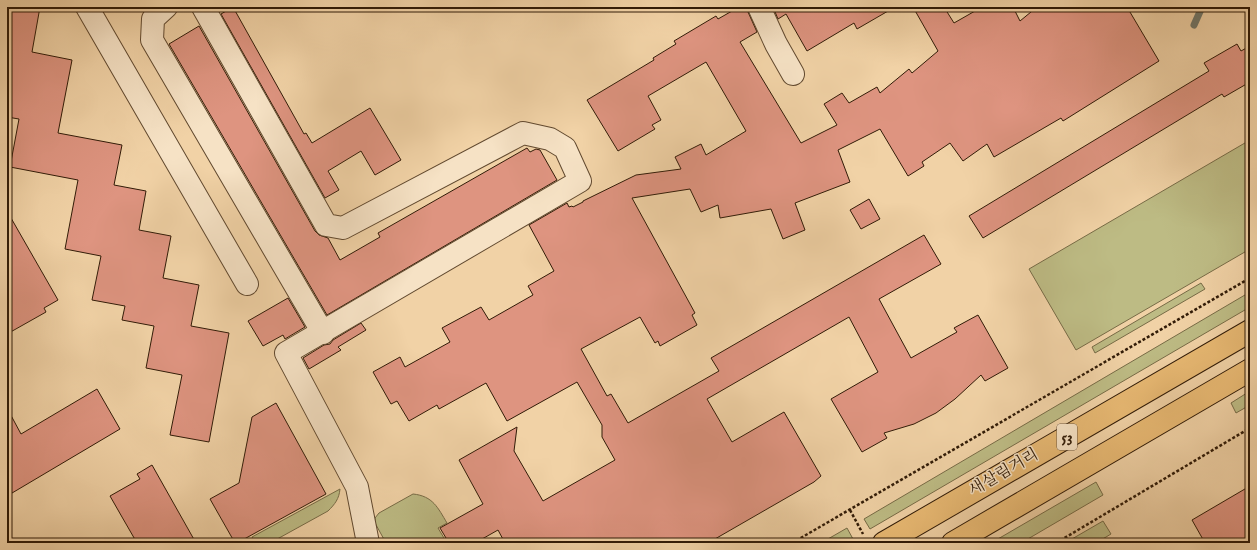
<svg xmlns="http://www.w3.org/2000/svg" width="1257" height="550" font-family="'IM FELL English','Noto Serif KR',serif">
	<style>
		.green { fill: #bdbb84; stroke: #776b46 }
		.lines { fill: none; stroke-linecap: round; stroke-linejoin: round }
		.stream { stroke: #71786b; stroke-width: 7 }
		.building { fill: #de9480; stroke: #311b07 }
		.minor-casing { stroke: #61492f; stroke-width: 24 }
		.primary-casing { stroke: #311b07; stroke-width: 24 }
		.path { stroke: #311b07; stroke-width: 2.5; stroke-dasharray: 3 2; stroke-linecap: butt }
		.minor { stroke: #f6e2c5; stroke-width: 22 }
		.primary { stroke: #e8b973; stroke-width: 22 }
		.labels { text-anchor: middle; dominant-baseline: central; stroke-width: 3; stroke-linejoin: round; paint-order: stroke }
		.shield { fill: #f6e2c5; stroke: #6c5740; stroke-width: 1 }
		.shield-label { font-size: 15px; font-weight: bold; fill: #311b07 }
		.street-label { font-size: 16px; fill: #311b07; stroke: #f6e2c5 }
	</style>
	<rect width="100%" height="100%" fill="#f1d2a6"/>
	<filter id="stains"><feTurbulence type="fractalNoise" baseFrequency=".005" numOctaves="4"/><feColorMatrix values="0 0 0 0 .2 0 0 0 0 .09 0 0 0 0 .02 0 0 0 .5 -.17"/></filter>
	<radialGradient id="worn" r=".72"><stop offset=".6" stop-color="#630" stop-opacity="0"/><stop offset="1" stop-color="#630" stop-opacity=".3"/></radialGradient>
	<!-- green -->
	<g class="green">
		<path d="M 1250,140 L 1250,249 L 1076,350 L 1029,269 Z"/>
		<path d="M 1201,283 L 1205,289 L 1095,353 L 1092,347 Z"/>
		<path d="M 1250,292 L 1250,307 L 870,529 L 864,519 Z"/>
		<path d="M 1250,391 L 1250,405 L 1236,413 L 1231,403 Z"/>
		<path d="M 1096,482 L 1103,495 L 1021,543 L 991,543 Z"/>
		<path d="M 340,489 C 339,499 335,504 328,511 L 270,543 L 255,543 L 252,537 Z"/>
		<path d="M 413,494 C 433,496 438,508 447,523 L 438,528 L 447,543 L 386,543 L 375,523 L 375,518 L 379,513 Z"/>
		<path d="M 1103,521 L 1111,534 L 1096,543 L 1065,543 Z"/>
		<path d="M 847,528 L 853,539 L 846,543 L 821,543 Z"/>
	</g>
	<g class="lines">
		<!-- stream -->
		<path class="stream" d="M 1194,25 L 1202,7"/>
	</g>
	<!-- building -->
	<g class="building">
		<path d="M 7,7 L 40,7 L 32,52 L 72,60 L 58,133 L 122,145 L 114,185 L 146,191 L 139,230 L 171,236 L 163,278 L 199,285 L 191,326 L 229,333 L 209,442 L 170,435 L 182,375 L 146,368 L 154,326 L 122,320 L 125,306 L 92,300 L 101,256 L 65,249 L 78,180 L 10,167 L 19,119 L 7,117 Z"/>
		<path d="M 233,7 L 304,134 L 306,133 L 312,143 L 370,108 L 401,160 L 375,175 L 361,151 L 328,171 L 339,190 L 325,198 L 221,14 Z"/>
		<path d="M 739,7 L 747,7 L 748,12 L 757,32 L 740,42 L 801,143 L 837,125 L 824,104 L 842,93 L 849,103 L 877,87 L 880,93 L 909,69 L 912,73 L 938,51 L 913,7 L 944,7 L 954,23 L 982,7 L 1013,7 L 1020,21 L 1037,7 L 1127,7 L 1159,61 L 1063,121 L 1061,118 L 994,157 L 987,144 L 963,161 L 950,143 L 922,162 L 924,166 L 908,176 L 880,129 L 838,150 L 850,182 L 795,203 L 805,230 L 783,239 L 771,209 L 720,218 L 718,205 L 701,212 L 690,189 L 632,198 L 695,313 L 692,315 L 697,325 L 660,346 L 658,341 L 655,343 L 640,317 L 581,349 L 607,396 L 611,394 L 628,423 L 719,371 L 711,358 L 924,235 L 941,264 L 879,299 L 911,358 L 957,332 L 954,328 L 978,315 L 1008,368 L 985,381 L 981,375 L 955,399 L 936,413 L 914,424 L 884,433 L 887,438 L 862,452 L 831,399 L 878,372 L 849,317 L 707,399 L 732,442 L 784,412 L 821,476 L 814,482 L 708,543 L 505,543 L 498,530 L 475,543 L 449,543 L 440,528 L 483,504 L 459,460 L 517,427 L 514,451 L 543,501 L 615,460 L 602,437 L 602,425 L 577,382 L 507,421 L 486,383 L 439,409 L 437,405 L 409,421 L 397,401 L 391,404 L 373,372 L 400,357 L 405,367 L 450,342 L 442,328 L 481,307 L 489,320 L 533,295 L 528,286 L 554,271 L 529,225 L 567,203 L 569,207 L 572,206 L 573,207 L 583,202 L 583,201 L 636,175 L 681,169 L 675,157 L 701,144 L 706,155 L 746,131 L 706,62 L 648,96 L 661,120 L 652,125 L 655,129 L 618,151 L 587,100 L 654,60 L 653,58 L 676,44 L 674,41 L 716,16 L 718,19 Z"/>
		<path d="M 773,7 L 895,7 L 857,29 L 854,23 L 807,51 L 786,14 L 778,19 Z"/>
		<path d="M 199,26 L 315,231 L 319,235 L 328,238 L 340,260 L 380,237 L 378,233 L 527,148 L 530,152 L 536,149 L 540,150 L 557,180 L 327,315 L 169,44 Z"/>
		<path d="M 1237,44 L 1241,51 L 1250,46 L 1250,82 L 1224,97 L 1222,94 L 983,238 L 969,216 L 1209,71 L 1204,63 Z"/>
		<path d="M 869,199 L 880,219 L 861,229 L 850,210 Z"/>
		<path d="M 7,211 L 58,300 L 44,308 L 46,312 L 7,334 Z"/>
		<path d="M 288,298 L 305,327 L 285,339 L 283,335 L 263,346 L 248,321 Z"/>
		<path d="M 361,323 L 366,330 L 338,347 L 341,350 L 309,369 L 303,358 L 324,345 L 330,344 L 333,340 Z"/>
		<path d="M 97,389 L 120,429 L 7,496 L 7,408 L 21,434 Z"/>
		<path d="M 276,403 L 326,494 L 237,543 L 235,543 L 210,499 L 239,483 L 252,417 Z"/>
		<path d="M 152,465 L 196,543 L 137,543 L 122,517 L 110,496 L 140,479 L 137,474 Z"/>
		<path d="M 1250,486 L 1250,543 L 1205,543 L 1192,520 Z"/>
	</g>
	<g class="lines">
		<!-- minor casing -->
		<g class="minor-casing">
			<g id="minor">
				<path d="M 87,7 L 247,284"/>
				<path d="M 166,7 L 153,19 L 152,40 L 323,333"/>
				<path d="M 203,7 L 326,225 L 343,228 L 523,133 L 550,139 L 565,148 L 580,181 L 286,353 L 357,487 L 368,543"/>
				<path d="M 759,7 L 776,44 L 793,74"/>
			</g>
		</g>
		<!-- primary casing -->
		<g class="primary-casing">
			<g id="primary">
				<path d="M 884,543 L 1250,331"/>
				<path d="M 953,543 L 1250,370"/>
			</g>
		</g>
		<!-- path -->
		<g class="path">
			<path d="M 850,510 L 863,534"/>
			<path d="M 792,543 L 1250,278"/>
			<path d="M 1056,543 L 1250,428"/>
		</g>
		<!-- minor -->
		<use href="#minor" class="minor"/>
		<!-- primary -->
		<use href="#primary" class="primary"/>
	</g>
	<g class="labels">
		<!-- shield labels -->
		<rect class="shield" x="1057" y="424" width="20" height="26" rx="3"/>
		<g class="shield-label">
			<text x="1067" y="437">53</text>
		</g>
		<!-- street labels -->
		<g class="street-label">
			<text transform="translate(1004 473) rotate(-30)">새살림거리</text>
		</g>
	</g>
	<!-- margin -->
	<rect width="1257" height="550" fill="none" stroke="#f1d2a6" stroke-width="24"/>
	<rect x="8" y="8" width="1241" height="534" fill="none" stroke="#311b07" stroke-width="2"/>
	<rect x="12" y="12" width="1233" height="526" fill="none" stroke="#311b07"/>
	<rect width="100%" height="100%" filter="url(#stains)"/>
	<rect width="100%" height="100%" fill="url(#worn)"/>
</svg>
